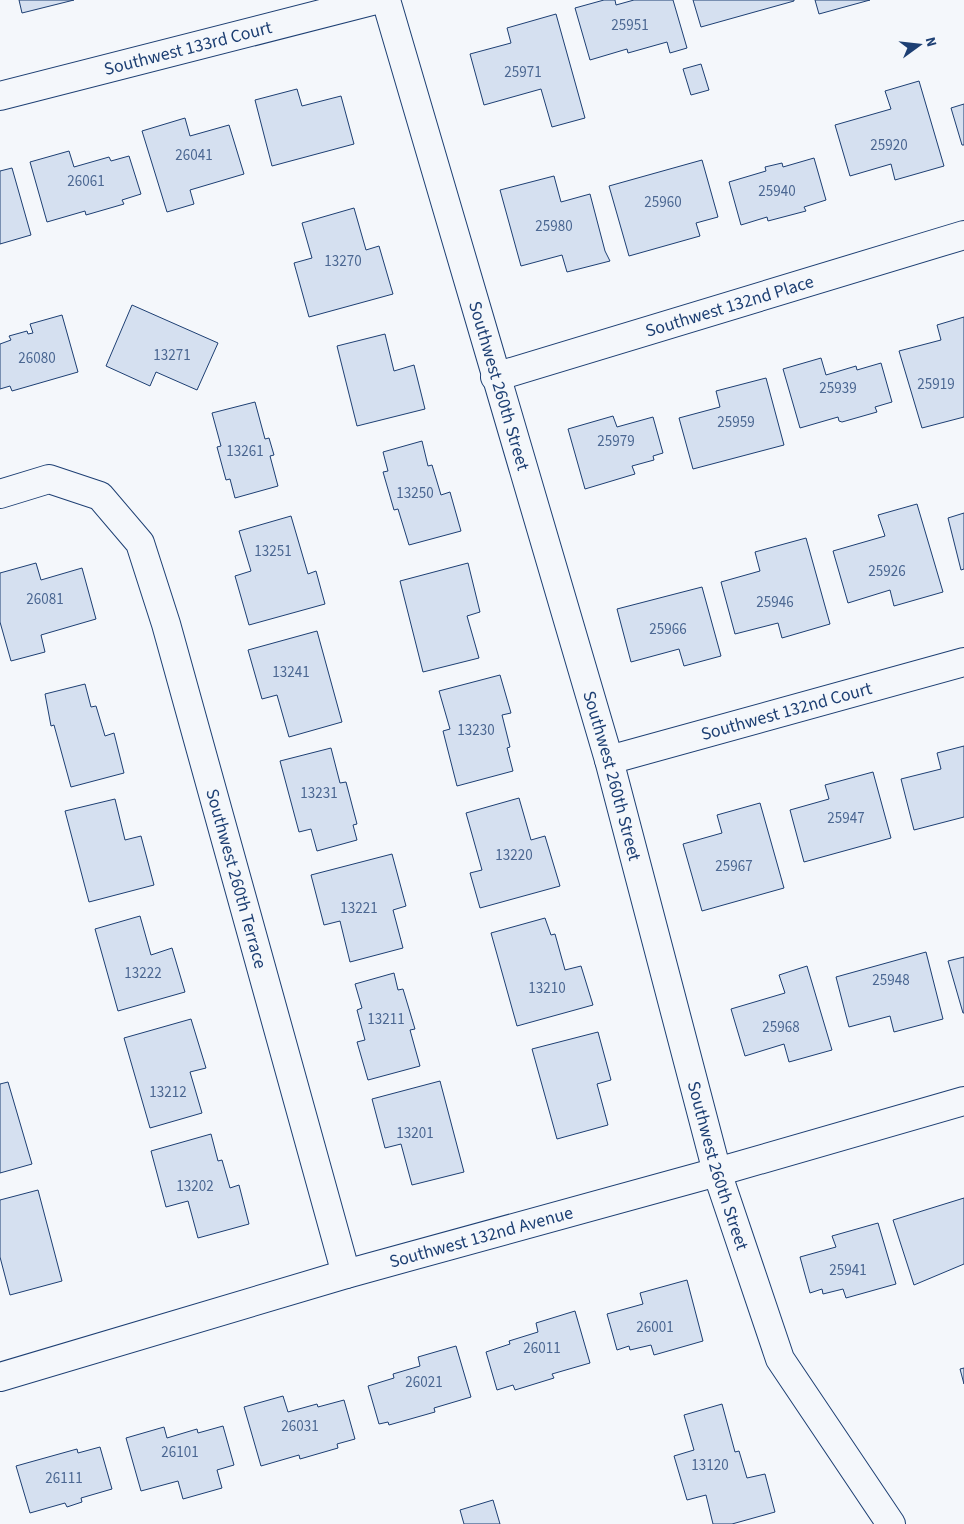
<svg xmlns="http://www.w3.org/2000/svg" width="964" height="1524" font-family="'Source Sans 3',sans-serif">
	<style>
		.building { fill: #d5e0f0; stroke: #1d3f73 }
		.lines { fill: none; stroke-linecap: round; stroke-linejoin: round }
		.minor-casing { stroke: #1d3f73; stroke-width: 30 }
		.tertiary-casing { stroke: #1d3f73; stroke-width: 30 }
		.minor { stroke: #f4f7fb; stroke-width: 28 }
		.tertiary { stroke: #f4f7fb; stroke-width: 28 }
		.labels { text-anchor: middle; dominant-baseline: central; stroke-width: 4; stroke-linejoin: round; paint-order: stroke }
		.number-label { font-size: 15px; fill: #4b6792 }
		.street-label { font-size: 18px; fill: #1d3f73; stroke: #f4f7fb }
	</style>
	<rect width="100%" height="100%" fill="#f4f7fb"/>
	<!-- building -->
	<g class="building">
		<path d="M 19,0 L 74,0 L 22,13 Z"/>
		<path d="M 604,0 L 615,0 L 616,5 L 634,0 L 673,0 L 687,48 L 670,53 L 667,42 L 628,53 L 627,49 L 590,60 L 575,8 Z"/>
		<path d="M 693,0 L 794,0 L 794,1 L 701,27 Z"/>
		<path d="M 815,0 L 870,0 L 819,14 Z"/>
		<path d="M 556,14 L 585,118 L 552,127 L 541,89 L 484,105 L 470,54 L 511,43 L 507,28 Z"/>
		<path d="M 701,64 L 709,90 L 691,95 L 683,69 Z"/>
		<path d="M 919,81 L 944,166 L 895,180 L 891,164 L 850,176 L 835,125 L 891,109 L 885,91 Z"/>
		<path d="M 297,89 L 302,106 L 341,96 L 354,144 L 272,166 L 255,100 Z"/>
		<path d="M 964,104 L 964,145 L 962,145 L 951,108 Z"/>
		<path d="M 185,118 L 190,136 L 229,125 L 244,174 L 190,190 L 194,204 L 167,212 L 142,131 Z"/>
		<path d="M 69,151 L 74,167 L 109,157 L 111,161 L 129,156 L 141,194 L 122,200 L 124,204 L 86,215 L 85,211 L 47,222 L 30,162 Z"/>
		<path d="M 814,158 L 826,200 L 804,207 L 806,211 L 768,221 L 767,217 L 741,225 L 729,182 L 766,171 L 765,167 L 782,163 L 783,167 Z"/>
		<path d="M 702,160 L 718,217 L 696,223 L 700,236 L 629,256 L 609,186 Z"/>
		<path d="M 12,168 L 31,235 L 0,244 L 0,171 Z"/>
		<path d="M 554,176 L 561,202 L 590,194 L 605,251 L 610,261 L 567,272 L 562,255 L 521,266 L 500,190 Z"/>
		<path d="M 354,208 L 366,250 L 379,246 L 393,294 L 309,317 L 294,263 L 312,258 L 302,223 Z"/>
		<path d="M 132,305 L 218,343 L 197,390 L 156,372 L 150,386 L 106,366 Z"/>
		<path d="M 62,315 L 78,372 L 12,391 L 10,386 L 0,389 L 0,344 L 11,340 L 9,336 L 27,331 L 28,334 L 33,333 L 30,324 Z"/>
		<path d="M 964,317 L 964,417 L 922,428 L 899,351 L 941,340 L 937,325 Z"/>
		<path d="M 385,334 L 394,371 L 414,365 L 425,409 L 357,426 L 337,346 Z"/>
		<path d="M 821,358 L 826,375 L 856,366 L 857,370 L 881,363 L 892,402 L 875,407 L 877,412 L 842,422 L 839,421 L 838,417 L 800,428 L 783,369 Z"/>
		<path d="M 766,378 L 784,445 L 693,469 L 679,418 L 720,407 L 716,391 Z"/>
		<path d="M 255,402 L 265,439 L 269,438 L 274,455 L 270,456 L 278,486 L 235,498 L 230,479 L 226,480 L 217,447 L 221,446 L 212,413 Z"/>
		<path d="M 613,416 L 617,427 L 653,417 L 663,453 L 653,456 L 654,460 L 632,466 L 635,474 L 585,489 L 568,429 Z"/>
		<path d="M 422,441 L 428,466 L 432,465 L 441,495 L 450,492 L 461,531 L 409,545 L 398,509 L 394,510 L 383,472 L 388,471 L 383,452 Z"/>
		<path d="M 917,504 L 943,592 L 894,606 L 890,590 L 848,603 L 833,551 L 885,536 L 878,515 Z"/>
		<path d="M 964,513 L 964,569 L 961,570 L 948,518 Z"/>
		<path d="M 291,516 L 308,574 L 316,571 L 325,604 L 249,625 L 235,576 L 251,571 L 239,531 Z"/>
		<path d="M 806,538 L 830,624 L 782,638 L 778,623 L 735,634 L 721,582 L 760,571 L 755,552 Z"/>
		<path d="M 36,563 L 41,580 L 82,568 L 96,619 L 41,635 L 45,652 L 11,661 L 0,622 L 0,573 Z"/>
		<path d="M 468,563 L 480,612 L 467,616 L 479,658 L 423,672 L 400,581 Z"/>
		<path d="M 702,587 L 721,656 L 684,666 L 679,649 L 631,662 L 617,609 Z"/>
		<path d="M 317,631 L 342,722 L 289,737 L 277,695 L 262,699 L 248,650 Z"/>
		<path d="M 500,675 L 511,713 L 502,715 L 510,747 L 507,748 L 513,771 L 457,786 L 443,731 L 450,729 L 439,691 Z"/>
		<path d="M 85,684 L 91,707 L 96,706 L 105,736 L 114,733 L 124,773 L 71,787 L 54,725 L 51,726 L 45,694 Z"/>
		<path d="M 964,746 L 964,817 L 914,830 L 901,779 L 941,769 L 937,753 Z"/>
		<path d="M 331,748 L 340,783 L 346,782 L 357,824 L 353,825 L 357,840 L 317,851 L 311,829 L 299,832 L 280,761 Z"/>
		<path d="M 873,772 L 891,838 L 804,862 L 790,810 L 829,799 L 825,785 Z"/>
		<path d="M 519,798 L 531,840 L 545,836 L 560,886 L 480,908 L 470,873 L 482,870 L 466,813 Z"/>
		<path d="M 115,799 L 125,840 L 141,836 L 154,885 L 89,902 L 65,811 Z"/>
		<path d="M 760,803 L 784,888 L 702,911 L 683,844 L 722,833 L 717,815 Z"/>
		<path d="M 392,854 L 406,906 L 393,910 L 403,948 L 350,962 L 340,921 L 324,925 L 311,875 Z"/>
		<path d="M 140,916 L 151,955 L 172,948 L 185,992 L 118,1011 L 95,929 Z"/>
		<path d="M 545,918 L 551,935 L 555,934 L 565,970 L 581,966 L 593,1005 L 517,1026 L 491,933 Z"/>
		<path d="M 926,952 L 943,1019 L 894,1032 L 890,1016 L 849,1027 L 836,977 Z"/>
		<path d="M 964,957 L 964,1013 L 963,1013 L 948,961 Z"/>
		<path d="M 807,966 L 832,1050 L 789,1062 L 784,1044 L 745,1056 L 731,1009 L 785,993 L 779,975 Z"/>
		<path d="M 394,973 L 398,990 L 403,989 L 415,1029 L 410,1030 L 420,1066 L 368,1080 L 357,1042 L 365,1040 L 357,1010 L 362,1008 L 355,984 Z"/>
		<path d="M 191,1019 L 206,1068 L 190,1072 L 202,1113 L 150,1128 L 124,1038 Z"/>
		<path d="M 598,1032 L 611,1080 L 597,1084 L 608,1125 L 557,1139 L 532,1049 Z"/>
		<path d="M 440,1081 L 464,1172 L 412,1185 L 401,1144 L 385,1148 L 372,1099 Z"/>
		<path d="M 8,1082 L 32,1164 L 0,1173 L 0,1084 Z"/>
		<path d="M 211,1134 L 218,1161 L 222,1160 L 230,1188 L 239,1185 L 249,1224 L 198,1238 L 188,1201 L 166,1207 L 151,1151 Z"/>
		<path d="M 38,1190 L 62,1281 L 10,1295 L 0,1257 L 0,1200 Z"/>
		<path d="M 964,1198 L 964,1264 L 914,1285 L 893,1220 Z"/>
		<path d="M 878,1223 L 896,1284 L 846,1298 L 843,1289 L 823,1294 L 822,1289 L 810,1293 L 800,1257 L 836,1247 L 832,1236 Z"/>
		<path d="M 687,1280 L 703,1341 L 654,1355 L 651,1345 L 630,1350 L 629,1346 L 617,1350 L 607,1314 L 643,1304 L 640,1293 Z"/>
		<path d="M 575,1311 L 590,1363 L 552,1374 L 554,1378 L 515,1390 L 513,1385 L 497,1390 L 486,1352 L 510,1344 L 509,1341 L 538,1332 L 536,1323 Z"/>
		<path d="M 456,1346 L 471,1397 L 434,1408 L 435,1412 L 389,1425 L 388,1422 L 379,1424 L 368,1386 L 394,1378 L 393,1374 L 420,1366 L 418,1357 Z"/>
		<path d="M 964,1368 L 964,1384 L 960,1369 Z"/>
		<path d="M 283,1396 L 288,1412 L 317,1404 L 318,1407 L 344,1400 L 355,1439 L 337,1444 L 338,1448 L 300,1459 L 299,1455 L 261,1466 L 244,1407 Z"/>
		<path d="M 722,1404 L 735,1452 L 739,1451 L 747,1478 L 765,1474 L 775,1512 L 732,1524 L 713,1524 L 706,1495 L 687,1500 L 674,1456 L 694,1450 L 684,1415 Z"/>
		<path d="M 223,1426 L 234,1465 L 217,1470 L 222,1488 L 183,1499 L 178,1481 L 141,1491 L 126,1438 L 164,1427 L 167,1438 L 197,1429 L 198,1433 Z"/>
		<path d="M 100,1447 L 112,1489 L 81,1498 L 82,1502 L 67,1507 L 65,1503 L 30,1513 L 16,1466 L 77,1449 L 78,1453 Z"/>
		<path d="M 493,1500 L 500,1524 L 464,1524 L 460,1510 Z"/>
	</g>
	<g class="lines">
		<!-- minor casing -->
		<g class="minor-casing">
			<g id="minor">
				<path id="s1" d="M 386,0 L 609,760 L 717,1172 L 780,1359 L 891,1524"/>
				<path id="s2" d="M 0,96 L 376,0"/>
				<path id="s3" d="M 495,377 L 964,235"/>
				<path id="s4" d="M 0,494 L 49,479 L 100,496 L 140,543 L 166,624 L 346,1274"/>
				<path id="s5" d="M 609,760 L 964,662"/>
			</g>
		</g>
		<!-- tertiary casing -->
		<g class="tertiary-casing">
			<g id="tertiary">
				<path id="s6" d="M 0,1377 L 346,1274 L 717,1172 L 964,1101"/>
			</g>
		</g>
		<!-- minor -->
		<use href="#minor" class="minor"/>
		<!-- tertiary -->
		<use href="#tertiary" class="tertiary"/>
	</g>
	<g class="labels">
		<!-- number labels -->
		<g class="number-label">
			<text x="630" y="25">25951</text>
			<text x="523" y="72">25971</text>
			<text x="889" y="145">25920</text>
			<text x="194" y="155">26041</text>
			<text x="86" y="181">26061</text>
			<text x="777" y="191">25940</text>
			<text x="663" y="202">25960</text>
			<text x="554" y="226">25980</text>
			<text x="343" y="261">13270</text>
			<text x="172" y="355">13271</text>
			<text x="37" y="358">26080</text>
			<text x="936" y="384">25919</text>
			<text x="838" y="388">25939</text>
			<text x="736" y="422">25959</text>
			<text x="616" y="441">25979</text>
			<text x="245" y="451">13261</text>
			<text x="415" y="493">13250</text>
			<text x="273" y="551">13251</text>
			<text x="887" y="571">25926</text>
			<text x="45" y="599">26081</text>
			<text x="775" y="602">25946</text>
			<text x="668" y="629">25966</text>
			<text x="291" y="672">13241</text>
			<text x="476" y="730">13230</text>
			<text x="319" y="793">13231</text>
			<text x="846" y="818">25947</text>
			<text x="514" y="855">13220</text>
			<text x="734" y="866">25967</text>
			<text x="359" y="908">13221</text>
			<text x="143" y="973">13222</text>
			<text x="891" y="980">25948</text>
			<text x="547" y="988">13210</text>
			<text x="386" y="1019">13211</text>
			<text x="781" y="1027">25968</text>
			<text x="168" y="1092">13212</text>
			<text x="415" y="1133">13201</text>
			<text x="195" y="1186">13202</text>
			<text x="848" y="1270">25941</text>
			<text x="655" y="1327">26001</text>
			<text x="542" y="1348">26011</text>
			<text x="424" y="1382">26021</text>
			<text x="300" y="1426">26031</text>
			<text x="180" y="1452">26101</text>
			<text x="710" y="1465">13120</text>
			<text x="64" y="1478">26111</text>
		</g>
		<!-- street labels -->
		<g class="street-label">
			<text stroke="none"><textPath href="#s2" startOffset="194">Southwest 133rd Court</textPath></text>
			<text stroke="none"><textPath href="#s3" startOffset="245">Southwest 132nd Place</textPath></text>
			<text stroke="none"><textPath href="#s1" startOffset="402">Southwest 260th Street</textPath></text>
			<text stroke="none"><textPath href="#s5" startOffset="184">Southwest 132nd Court</textPath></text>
			<text stroke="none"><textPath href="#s1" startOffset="808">Southwest 260th Street</textPath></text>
			<text stroke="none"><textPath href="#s4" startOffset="516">Southwest 260th Terrace</textPath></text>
			<text stroke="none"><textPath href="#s1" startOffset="1212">Southwest 260th Street</textPath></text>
			<text stroke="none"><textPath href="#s6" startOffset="501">Southwest 132nd Avenue</textPath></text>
		</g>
	</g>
	<!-- north arrow -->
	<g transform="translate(919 45) rotate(75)" stroke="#f4f7fb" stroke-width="4" paint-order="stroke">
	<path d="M0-4L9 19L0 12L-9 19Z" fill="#1d3f73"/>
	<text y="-8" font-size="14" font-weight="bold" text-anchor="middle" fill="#1d3f73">N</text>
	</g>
</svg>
